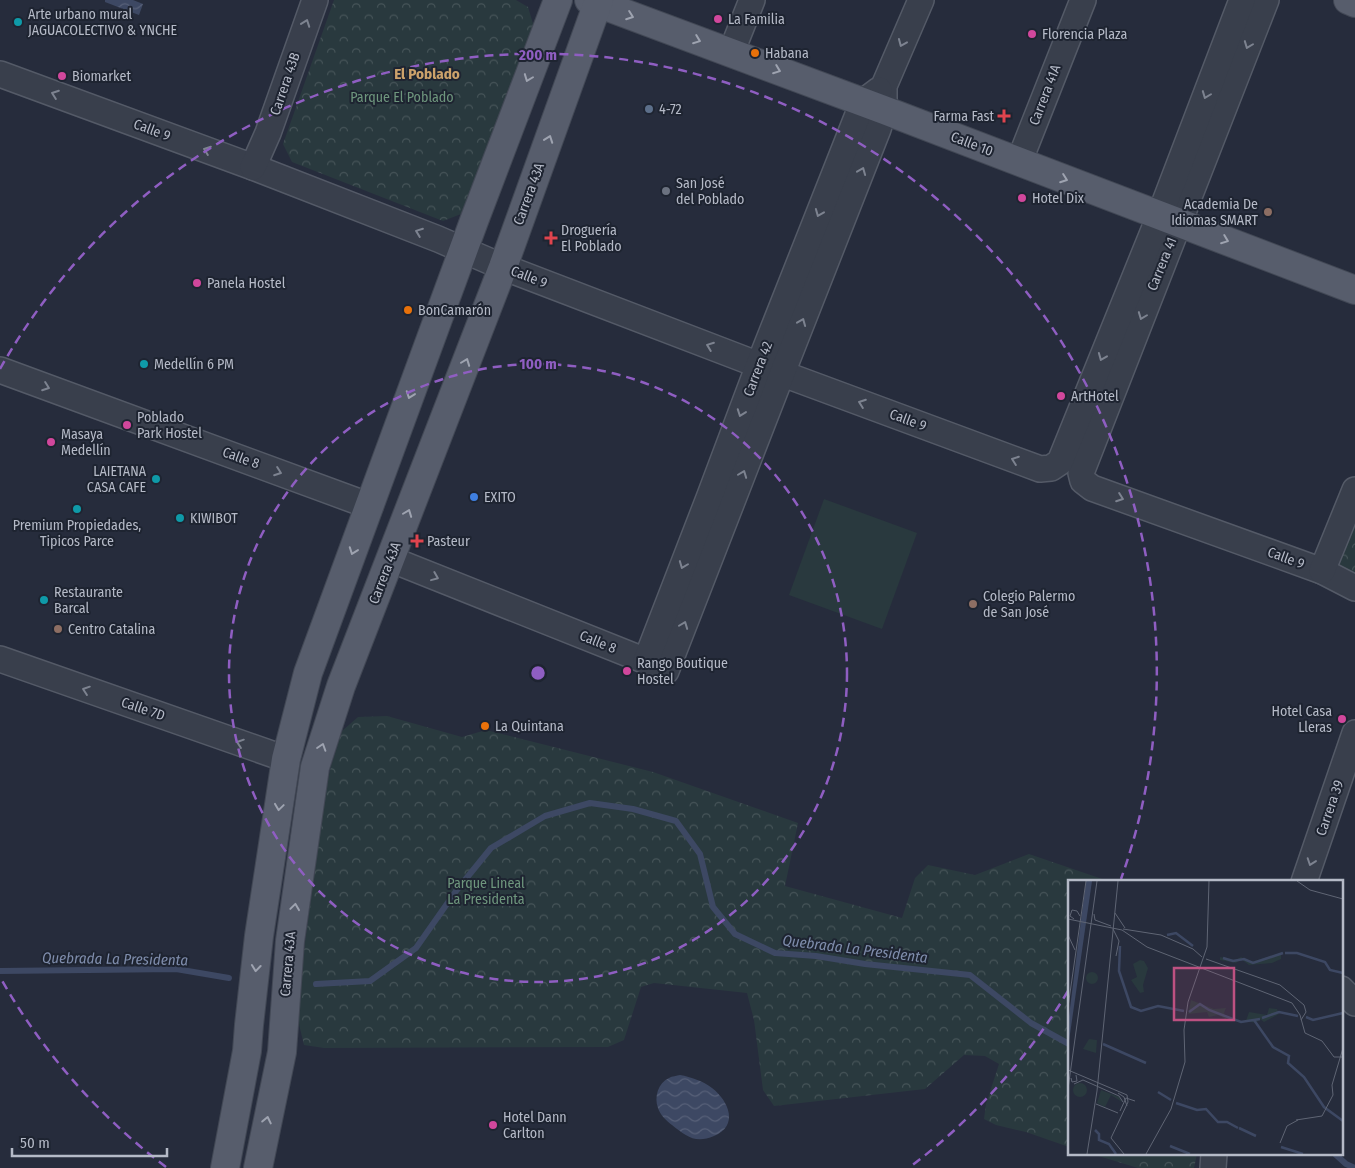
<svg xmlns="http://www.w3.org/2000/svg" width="1355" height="1168" font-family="'Fira Sans Condensed',sans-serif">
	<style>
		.park { fill: url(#park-crowns) }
		.pitch { fill: #29393e }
		.water { fill: url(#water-waves) }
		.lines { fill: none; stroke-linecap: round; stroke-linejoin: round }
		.stream { stroke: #3d4863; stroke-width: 6 }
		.minor-casing { stroke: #545a67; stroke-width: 28 }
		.major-casing { stroke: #424855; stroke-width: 30 }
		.minor { stroke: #393f4c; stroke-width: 25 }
		.major { stroke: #575d6c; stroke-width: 28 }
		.oneway { stroke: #9ea3b0 }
		.oneway2 { stroke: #7d8390 }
		.ring { fill: none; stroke: #8f5ec2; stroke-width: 2.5; stroke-dasharray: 9 6 }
		.hotel-dot { fill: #d1479c; stroke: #1e2431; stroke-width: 2 }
		.culture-dot { fill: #0f9aa8; stroke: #1e2431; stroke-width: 2 }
		.food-dot { fill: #e8710a; stroke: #1e2431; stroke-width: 2 }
		.service-dot { fill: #5c6f8a; stroke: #1e2431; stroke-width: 2 }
		.health-dot { fill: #e0444e; stroke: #1e2431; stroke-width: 2 }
		.worship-dot { fill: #6b7280; stroke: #1e2431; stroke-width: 2 }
		.education-dot { fill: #8d6e63; stroke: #1e2431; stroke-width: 2 }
		.shop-dot { fill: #3f7fe0; stroke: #1e2431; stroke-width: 2 }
		.labels { text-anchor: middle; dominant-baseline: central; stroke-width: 4; stroke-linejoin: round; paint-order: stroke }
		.poi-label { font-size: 14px; fill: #b5bac7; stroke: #1e2431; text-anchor: start }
		.street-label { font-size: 14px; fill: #b5bac7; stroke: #1e2431 }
		.park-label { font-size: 14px; fill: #6e967d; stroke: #1e2431 }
		.neighbourhood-label { font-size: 15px; font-weight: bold; fill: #cca26b; stroke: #1e2431 }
		.water-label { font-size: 15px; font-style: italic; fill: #7f8dac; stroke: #1e2431 }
		.inset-river { fill: none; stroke: #3d4863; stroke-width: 2.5 }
		.inset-road { fill: none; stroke: #5f6574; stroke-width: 1 }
		.view { fill: #bd5181; fill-opacity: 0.15; stroke: #bd5181; stroke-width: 2.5 }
		.inset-edge { fill: none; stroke: #b5bac7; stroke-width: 2.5 }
		.centre { fill: #8f5ec2; stroke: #1e2431; stroke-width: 2.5 }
		.ring-label { font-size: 15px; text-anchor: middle; font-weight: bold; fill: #8f5ec2; stroke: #1e2431; stroke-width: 4; stroke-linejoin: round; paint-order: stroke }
	</style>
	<defs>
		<pattern id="park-crowns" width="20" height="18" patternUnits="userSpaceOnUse" patternTransform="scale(1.25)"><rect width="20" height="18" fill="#29393e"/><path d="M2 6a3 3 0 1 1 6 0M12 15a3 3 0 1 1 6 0" fill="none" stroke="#465458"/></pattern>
		<pattern id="water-waves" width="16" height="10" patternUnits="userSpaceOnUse" patternTransform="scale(1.25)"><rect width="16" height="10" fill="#3d4863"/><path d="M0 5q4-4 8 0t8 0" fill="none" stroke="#576078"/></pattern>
	</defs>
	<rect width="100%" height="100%" fill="#262c3c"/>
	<!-- park -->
	<g class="park">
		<path d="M 334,0 L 516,0 L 528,7 L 534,27 L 461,214 L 443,221 L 292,162 L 283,144 Z"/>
		<path d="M 1355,517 L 1355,579 L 1340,570 L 1338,563 Z"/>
		<path d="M 387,716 L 462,737 L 486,730 L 653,772 L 798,823 L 785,886 L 902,918 L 915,878 L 928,865 L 975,875 L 1029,854 L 1111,882 L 1069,882 L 1069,1147 L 1026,1132 L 996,1125 L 984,1119 L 986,1104 L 999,1064 L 985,1056 L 964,1055 L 925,1089 L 774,1106 L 763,1090 L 754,1020 L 747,993 L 654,983 L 641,987 L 624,1040 L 608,1047 L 324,1048 L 304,1045 L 297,1016 L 301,972 L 325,795 L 331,766 L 342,731 L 358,717 Z"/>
		<path d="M 1092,1154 L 1197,1154 L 1194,1168 L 1138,1168 Z"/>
	</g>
	<!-- pitch -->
	<path class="pitch" d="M 824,499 L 917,533 L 882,629 L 789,595 Z"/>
	<!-- water -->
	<g class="water">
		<path d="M 105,0 L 133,0 L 143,4 L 139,15 L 105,2 Z"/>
		<path d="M 680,1075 C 691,1077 703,1081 712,1088 C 729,1101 739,1126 714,1136 C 695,1144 686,1136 672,1125 C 667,1121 660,1115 658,1108 C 654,1097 658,1083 669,1078 C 672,1076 677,1076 680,1075 Z"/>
	</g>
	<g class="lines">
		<!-- stream -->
		<g class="stream">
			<path d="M 0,971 L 176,969 L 229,978"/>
			<path d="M 316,984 L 370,981 L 416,948 L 456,891 L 491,848 L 545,816 L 590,803 L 633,809 L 676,821 L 700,854 L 713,907 L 735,934 L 775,953 L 816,956 L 865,964 L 970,975 L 1031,1023 L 1069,1044"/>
			<path d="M 1335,1154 L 1346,1164 L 1355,1168"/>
		</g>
		<!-- minor casing -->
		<g class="minor-casing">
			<g id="minor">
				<path d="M 1266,0 L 1081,473 L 1083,481 L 1092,488 L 1322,571 L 1355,588"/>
				<path d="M 731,53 L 752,0"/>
				<path d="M 0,74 L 253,167 L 438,239 L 503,267 L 759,365 L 1040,469 L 1051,468 L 1060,462 L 1160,215 L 1242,0"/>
				<path d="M 1019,162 L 1083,0"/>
				<path d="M 253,167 L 268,133 L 315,0"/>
				<path d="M 0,370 L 370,506"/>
				<path d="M 390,559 L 646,661 L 666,671 L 782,373 L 878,129 L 884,110 L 884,86 L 921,0"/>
				<path d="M 1322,571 L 1355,490"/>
				<path d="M 0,659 L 286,759"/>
				<path d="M 646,661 L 709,498 L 759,365 L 863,102 L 879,90"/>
				<path d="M 1304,882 L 1355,733"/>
				<path d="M 1341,989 L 1355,1003"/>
				<path d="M 1213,1168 L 1214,1154"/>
			</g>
		</g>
		<!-- major casing -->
		<g class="major-casing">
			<g id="major">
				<path d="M 589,0 L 884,110 L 1355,290"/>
				<path d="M 1348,0 L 1355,3"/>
				<path d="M 225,1168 L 247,1051 L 249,1025 L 259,936 L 286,759 L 308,673 L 474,221 L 558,0"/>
				<path d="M 258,1168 L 282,1052 L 290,941 L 315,767 L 341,686 L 503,267 L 599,0"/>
			</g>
		</g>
		<!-- minor -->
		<use href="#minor" class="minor"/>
		<!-- major -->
		<use href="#major" class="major"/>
	</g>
	<!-- one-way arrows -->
	<defs><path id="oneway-chevron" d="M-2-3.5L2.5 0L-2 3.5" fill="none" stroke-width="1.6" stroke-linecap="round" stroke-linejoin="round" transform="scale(1.25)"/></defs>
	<g class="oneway">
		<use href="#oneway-chevron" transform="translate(630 16) rotate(20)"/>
		<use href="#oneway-chevron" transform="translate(697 40) rotate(21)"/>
		<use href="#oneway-chevron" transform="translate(777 70) rotate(21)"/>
		<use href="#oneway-chevron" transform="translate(528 78) rotate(111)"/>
		<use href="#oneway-chevron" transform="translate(549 139) rotate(-70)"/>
		<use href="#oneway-chevron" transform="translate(1064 179) rotate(20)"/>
		<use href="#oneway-chevron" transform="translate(1225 240) rotate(21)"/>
		<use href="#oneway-chevron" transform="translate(466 362) rotate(-69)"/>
		<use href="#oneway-chevron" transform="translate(410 395) rotate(110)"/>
		<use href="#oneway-chevron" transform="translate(408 513) rotate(-69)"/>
		<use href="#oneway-chevron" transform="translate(353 551) rotate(110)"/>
		<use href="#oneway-chevron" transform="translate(322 747) rotate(-72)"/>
		<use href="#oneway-chevron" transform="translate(279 807) rotate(98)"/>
		<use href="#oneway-chevron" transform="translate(295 907) rotate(-82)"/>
		<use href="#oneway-chevron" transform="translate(256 968) rotate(96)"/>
		<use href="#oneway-chevron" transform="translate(267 1120) rotate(-78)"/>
	</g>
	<g class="oneway2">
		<use href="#oneway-chevron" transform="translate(306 23) rotate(-70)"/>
		<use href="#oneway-chevron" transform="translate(902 43) rotate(113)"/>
		<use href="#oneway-chevron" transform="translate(1248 45) rotate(111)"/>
		<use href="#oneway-chevron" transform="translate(55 94) rotate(-160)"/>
		<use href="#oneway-chevron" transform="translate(1206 95) rotate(111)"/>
		<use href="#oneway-chevron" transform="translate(207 150) rotate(-160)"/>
		<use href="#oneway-chevron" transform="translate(862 171) rotate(-68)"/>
		<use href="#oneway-chevron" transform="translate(819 213) rotate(112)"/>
		<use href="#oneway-chevron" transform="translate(419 232) rotate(-159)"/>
		<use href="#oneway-chevron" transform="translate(1142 316) rotate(111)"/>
		<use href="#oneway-chevron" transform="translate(802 322) rotate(-68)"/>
		<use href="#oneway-chevron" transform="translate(710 346) rotate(-159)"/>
		<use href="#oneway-chevron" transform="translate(1102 357) rotate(112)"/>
		<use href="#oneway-chevron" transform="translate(46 387) rotate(20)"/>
		<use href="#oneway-chevron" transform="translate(862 403) rotate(-160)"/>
		<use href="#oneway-chevron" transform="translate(741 413) rotate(110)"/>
		<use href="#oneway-chevron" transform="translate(1015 460) rotate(-160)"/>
		<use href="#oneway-chevron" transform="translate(278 472) rotate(20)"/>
		<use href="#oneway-chevron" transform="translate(743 474) rotate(-69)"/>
		<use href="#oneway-chevron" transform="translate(1120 498) rotate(20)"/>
		<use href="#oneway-chevron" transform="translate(683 565) rotate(111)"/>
		<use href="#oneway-chevron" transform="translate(435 577) rotate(22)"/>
		<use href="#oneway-chevron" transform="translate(684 625) rotate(-69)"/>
		<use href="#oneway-chevron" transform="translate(86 690) rotate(-161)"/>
		<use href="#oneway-chevron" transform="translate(240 743) rotate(-161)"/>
		<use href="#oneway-chevron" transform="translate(1311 862) rotate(109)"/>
	</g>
	<!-- distance rings -->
	<g class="ring">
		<circle cx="538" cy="673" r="309"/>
		<path d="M1068 991A618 618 0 0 1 910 1167M166 1167A618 618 0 0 1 0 977M0 369A618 618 0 0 1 1121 879"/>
	</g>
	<!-- markers -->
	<g class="hotel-dot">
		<circle cx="718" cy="19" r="5"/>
		<circle cx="1032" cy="34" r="5"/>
		<circle cx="62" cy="76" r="5"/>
		<circle cx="1022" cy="198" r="5"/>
		<circle cx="197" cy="283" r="5"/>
		<circle cx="1061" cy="396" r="5"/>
		<circle cx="127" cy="425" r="5"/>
		<circle cx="51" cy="442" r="5"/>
		<circle cx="627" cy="671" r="5"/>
		<circle cx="1342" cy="719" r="5"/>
		<circle cx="493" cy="1125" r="5"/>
	</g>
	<g class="culture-dot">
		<circle cx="18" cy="22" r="5"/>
		<circle cx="144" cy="364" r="5"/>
		<circle cx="156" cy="479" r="5"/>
		<circle cx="77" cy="509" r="5"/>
		<circle cx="180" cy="518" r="5"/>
		<circle cx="44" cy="600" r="5"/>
	</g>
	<g class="food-dot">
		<circle cx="755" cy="53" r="5"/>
		<circle cx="408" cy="310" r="5"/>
		<circle cx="485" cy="726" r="5"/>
	</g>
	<circle class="service-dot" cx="649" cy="109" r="5"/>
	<g class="health-dot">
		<path d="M1001.5 108.5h5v5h5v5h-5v5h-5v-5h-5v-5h5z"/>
		<path d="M548.5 230.5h5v5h5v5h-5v5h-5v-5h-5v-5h5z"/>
		<path d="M414.5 533.5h5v5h5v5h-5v5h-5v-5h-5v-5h5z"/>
	</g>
	<circle class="worship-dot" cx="666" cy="191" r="5"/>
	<g class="education-dot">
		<circle cx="1268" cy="212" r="5"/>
		<circle cx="973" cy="604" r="5"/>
		<circle cx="58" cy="629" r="5"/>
	</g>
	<circle class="shop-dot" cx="474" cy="497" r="5"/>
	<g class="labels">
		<!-- poi labels -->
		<g class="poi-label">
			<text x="28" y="14">Arte urbano mural<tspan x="28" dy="16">JAGUACOLECTIVO &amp; YNCHE</tspan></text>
			<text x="728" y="19">La Familia</text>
			<text x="1042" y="34">Florencia Plaza</text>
			<text x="765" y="53">Habana</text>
			<text x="72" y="76">Biomarket</text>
			<text x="659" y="109">4-72</text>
			<text x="994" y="116" text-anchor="end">Farma Fast</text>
			<text x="676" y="183">San José<tspan x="676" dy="16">del Poblado</tspan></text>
			<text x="1032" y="198">Hotel Dix</text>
			<text x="1258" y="204" text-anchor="end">Academia De<tspan x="1258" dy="16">Idiomas SMART</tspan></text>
			<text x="561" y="230">Droguería<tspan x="561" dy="16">El Poblado</tspan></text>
			<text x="207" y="283">Panela Hostel</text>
			<text x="418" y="310">BonCamarón</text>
			<text x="154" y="364">Medellín 6 PM</text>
			<text x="1071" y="396">ArtHotel</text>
			<text x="137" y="417">Poblado<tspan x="137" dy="16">Park Hostel</tspan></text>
			<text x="61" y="434">Masaya<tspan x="61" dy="16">Medellín</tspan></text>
			<text x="146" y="471" text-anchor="end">LAIETANA<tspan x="146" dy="16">CASA CAFE</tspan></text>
			<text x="484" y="497">EXITO</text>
			<text x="190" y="518">KIWIBOT</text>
			<text x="77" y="525" text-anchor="middle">Premium Propiedades,<tspan x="77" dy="16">Tipicos Parce</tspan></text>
			<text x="427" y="541">Pasteur</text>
			<text x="54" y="592">Restaurante<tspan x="54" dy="16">Barcal</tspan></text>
			<text x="983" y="596">Colegio Palermo<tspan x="983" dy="16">de San José</tspan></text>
			<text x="68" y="629">Centro Catalina</text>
			<text x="637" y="663">Rango Boutique<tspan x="637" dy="16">Hostel</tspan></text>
			<text x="1332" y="711" text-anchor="end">Hotel Casa<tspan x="1332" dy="16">Lleras</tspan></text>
			<text x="495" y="726">La Quintana</text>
			<text x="503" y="1117">Hotel Dann<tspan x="503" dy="16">Carlton</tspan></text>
		</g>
		<!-- street labels -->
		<g class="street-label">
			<text transform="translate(285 84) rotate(-71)">Carrera 43B</text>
			<text transform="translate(1045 95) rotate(-69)">Carrera 41A</text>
			<text transform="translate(152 130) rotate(20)">Calle 9</text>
			<text transform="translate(972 144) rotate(21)">Calle 10</text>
			<text transform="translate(529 194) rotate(-70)">Carrera 43A</text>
			<text transform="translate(1162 264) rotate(-68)">Carrera 41</text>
			<text transform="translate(529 277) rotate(21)">Calle 9</text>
			<text transform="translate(758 369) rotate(-69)">Carrera 42</text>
			<text transform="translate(908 420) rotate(20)">Calle 9</text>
			<text transform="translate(241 458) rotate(20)">Calle 8</text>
			<text transform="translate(1286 558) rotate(20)">Calle 9</text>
			<text transform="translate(385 573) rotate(-69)">Carrera 43A</text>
			<text transform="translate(598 642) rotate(22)">Calle 8</text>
			<text transform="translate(143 709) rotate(19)">Calle 7D</text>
			<text transform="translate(1330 808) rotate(-71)">Carrera 39</text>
			<text transform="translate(288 964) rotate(-85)">Carrera 43A</text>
		</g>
		<!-- park labels -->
		<g class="park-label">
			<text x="402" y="97">Parque El Poblado</text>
			<text x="486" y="883">Parque Lineal<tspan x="486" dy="16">La Presidenta</tspan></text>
		</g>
		<!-- neighbourhood labels -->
		<g class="neighbourhood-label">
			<text x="427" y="74">El Poblado</text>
		</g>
		<!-- water labels -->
		<g class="water-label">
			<text transform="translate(855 949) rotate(7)">Quebrada La Presidenta</text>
			<text transform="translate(115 959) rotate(1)">Quebrada La Presidenta</text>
		</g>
	</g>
	<!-- overview -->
	<g transform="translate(1068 880)">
		<rect width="275" height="275" fill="#262c3c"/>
		<path d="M 33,210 L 51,217 L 54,222 L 43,215 L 37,227 L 29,223 Z" fill="#29393e"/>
		<path d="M 213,73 L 213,79 L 204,83 L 181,85 L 173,79 L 168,83 L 152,80 L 152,77 L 167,80 L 173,77 L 183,82 Z" fill="#29393e"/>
		<path d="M 72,80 L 76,81 L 80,88 L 75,105 L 76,112 L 72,113 L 63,100 L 69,97 L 65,84 ZM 123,120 L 146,129 L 158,128 L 156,133 L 159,140 L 150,135 L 141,137 L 139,132 L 120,134 ZM 201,128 L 209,129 L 211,134 L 196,142 L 192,139 L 188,143 L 178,141 L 181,132 L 199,135 Z" fill="#29393e"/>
		<path d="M18 98a6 6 0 1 1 12 0a6 6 0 1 1-12 0ZM 21,159 L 29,160 L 28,173 L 15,169 ZM5 210a7 7 0 1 1 14 0a7 7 0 1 1-14 0Z" fill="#29393e"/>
		<path d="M 18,1 L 24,1 L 0,168 L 0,144 Z" fill="#3d4863"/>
		<path class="inset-river" d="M 99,55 L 108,53 L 125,66M 52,66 L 51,91 L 63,127 L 73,131 L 90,126 L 116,131M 217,73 L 229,73 L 257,82 L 262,90 L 275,93M 155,78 L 165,81 L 176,79 L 185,83 L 215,73M 121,132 L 132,124 L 141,130 L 173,142 L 192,139M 238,137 L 245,140 L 275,133M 194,138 L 211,132 L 230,136M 186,140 L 205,167 L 221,176 L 220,183 L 236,197 L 256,227 L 275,241M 35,164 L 78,183M 90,212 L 103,220M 108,223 L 129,230 L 138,229 L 150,242 L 159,242 L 170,248M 171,248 L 188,256M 27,250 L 31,254 L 31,260 L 41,264 L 48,274M 102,266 L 122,274M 213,267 L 235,274"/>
		<path class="inset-road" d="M 229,1 L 242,10 L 275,19M 47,33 L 57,48M 26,34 L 27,40 L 43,46M 0,39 L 54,50 L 79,67 L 224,123 L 232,135 L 237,153 L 254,161 L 266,177 L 275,177M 6,39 L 2,36 L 4,30 L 9,31 L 12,36M 45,49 L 51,61 L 48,76M 55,49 L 93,55 L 125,69 L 134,77M 0,55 L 7,70M 138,79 L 212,105 L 236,125 L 238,132 L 233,140M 0,127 L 18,1M 0,190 L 59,215 L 60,222 L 43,258 L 56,274M 3,198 L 4,202 L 9,201 L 8,195M 6,204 L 15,200 L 51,216 L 55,222M 0,209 L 29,1M 50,213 L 56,217 L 59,226M 28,224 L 50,233M 52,231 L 58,218 L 67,221M 228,240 L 254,236 L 265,215 L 264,205 L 275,168M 212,263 L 219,246 L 230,240M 19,274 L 29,211 L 50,1M 78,274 L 103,229 L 117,182 L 116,150 L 120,122 L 139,67 L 141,1"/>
		<path class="view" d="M 106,88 L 166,88 L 166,140 L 106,140 Z"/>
		<rect width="275" height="275" class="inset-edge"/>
	</g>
	<circle cx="538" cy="673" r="8" class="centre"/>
	<g class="ring-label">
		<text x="538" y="60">200 m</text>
		<text x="538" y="369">100 m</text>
	</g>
	<!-- scale -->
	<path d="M12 1148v8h155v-8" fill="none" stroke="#b5bac7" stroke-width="2.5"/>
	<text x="20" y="1148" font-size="15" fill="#b5bac7" stroke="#1e2431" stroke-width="4" paint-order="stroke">50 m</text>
</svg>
